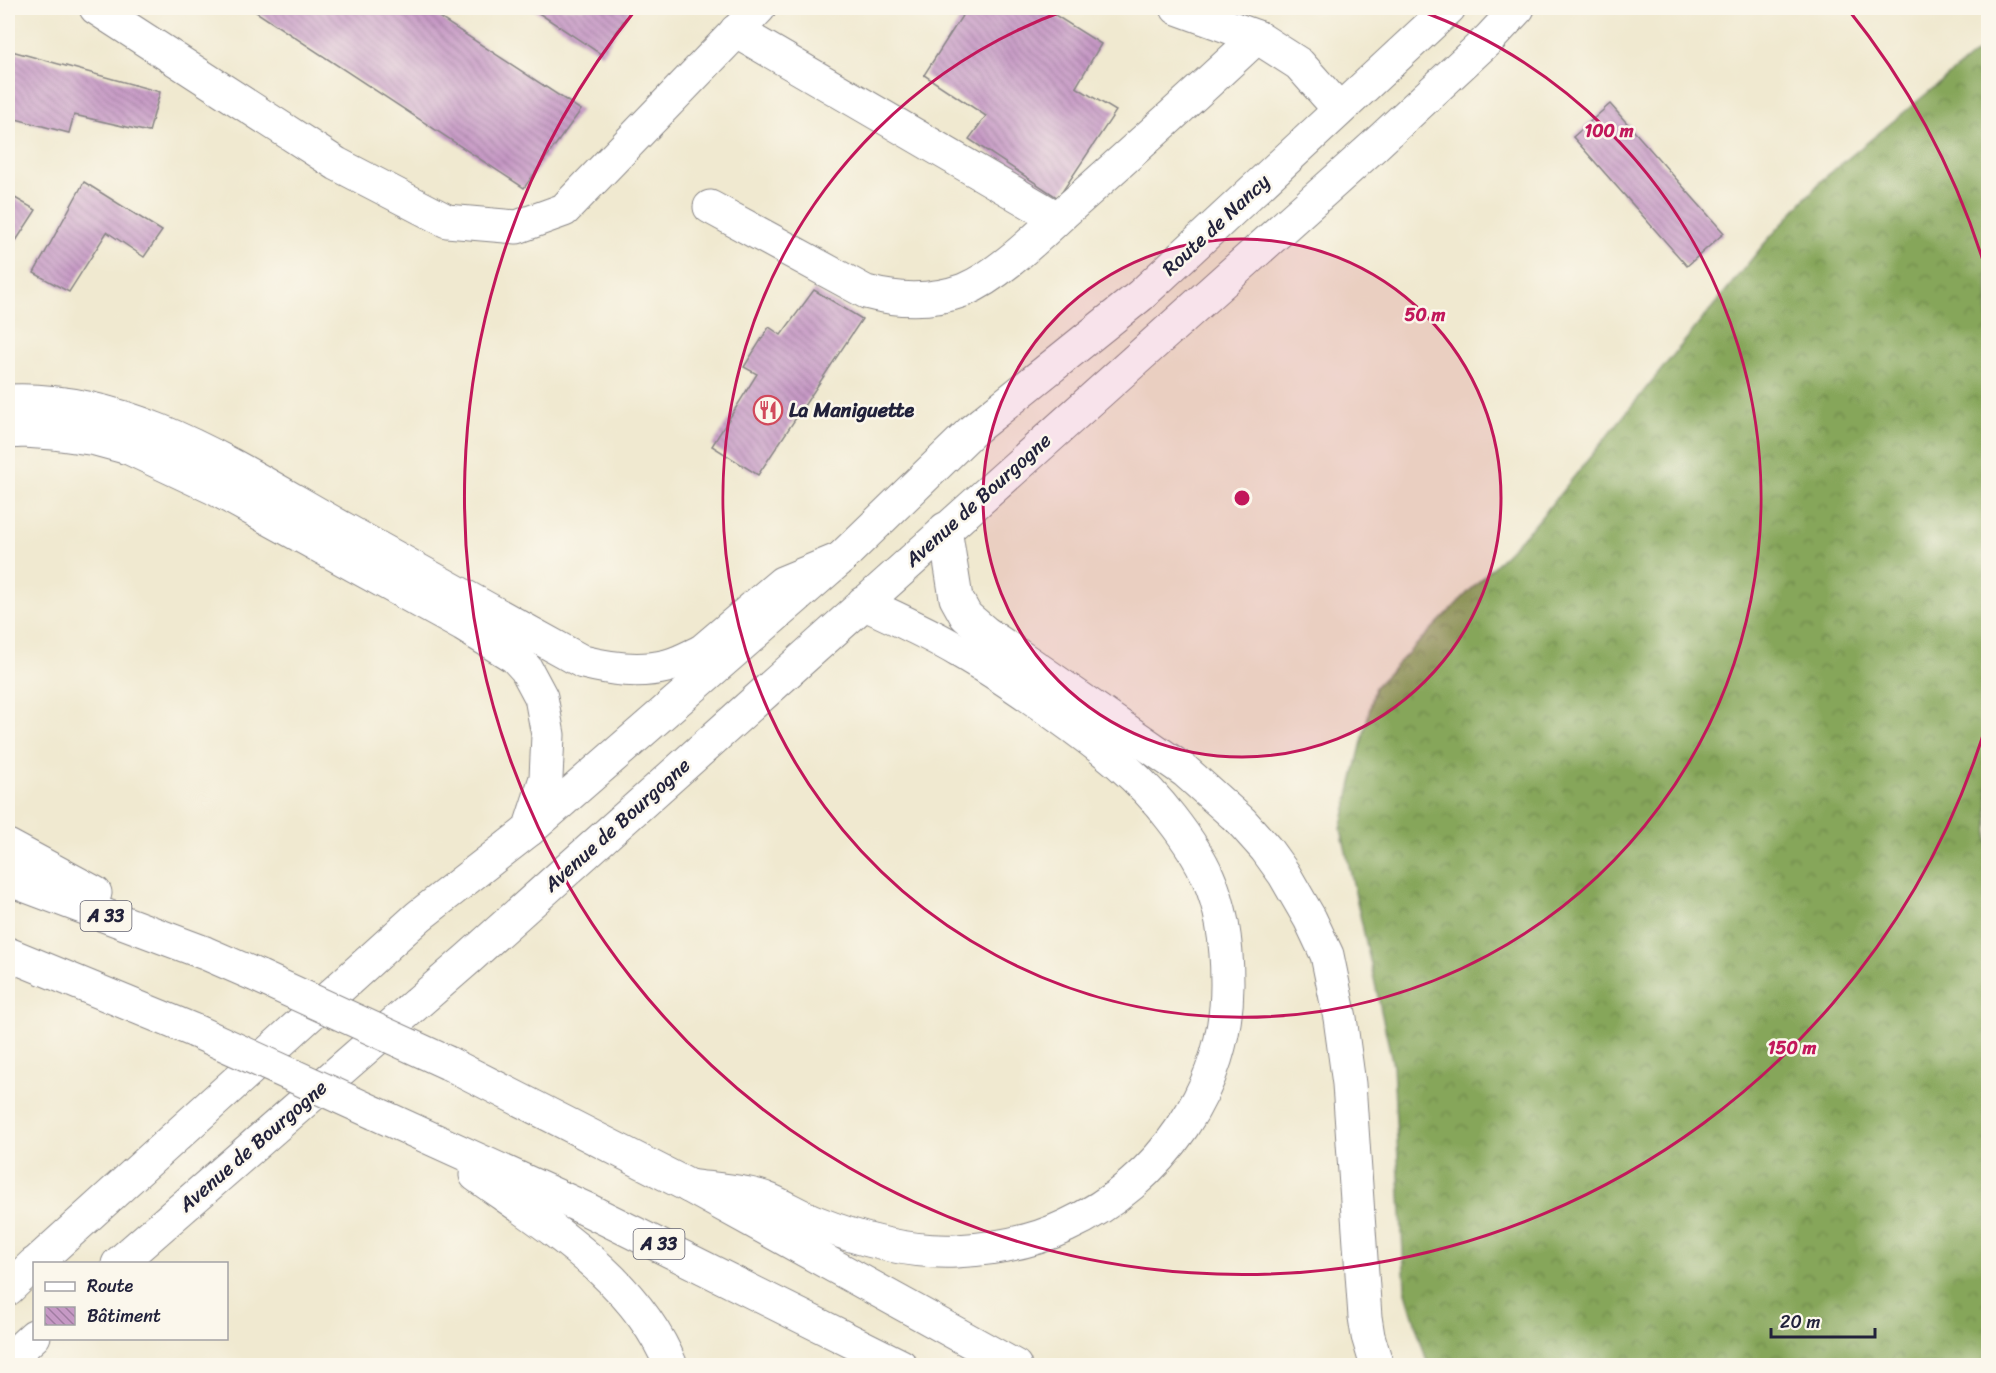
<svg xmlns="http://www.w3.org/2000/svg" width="1996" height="1373" font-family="Sriracha,sans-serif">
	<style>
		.forest { fill: url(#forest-crowns); stroke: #54644a; stroke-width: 1.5 }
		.building { fill: url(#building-back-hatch) }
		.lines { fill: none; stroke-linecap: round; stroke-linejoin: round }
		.minor-casing { stroke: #898686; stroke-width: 35 }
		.major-casing { stroke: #898686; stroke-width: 35 }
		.highway-casing { stroke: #898686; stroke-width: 35 }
		.minor { stroke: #fff; stroke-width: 33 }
		.major { stroke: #fff; stroke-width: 33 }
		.highway { stroke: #fff; stroke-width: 33 }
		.highway-bridge-casing { stroke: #898686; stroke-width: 35; stroke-linecap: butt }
		.highway-bridge { stroke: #fff; stroke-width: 33 }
		.ring { fill: none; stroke: #c2185b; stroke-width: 3 }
		.labels { text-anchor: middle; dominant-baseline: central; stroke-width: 5; stroke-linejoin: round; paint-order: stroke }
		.shield { fill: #fbf7ec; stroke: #636270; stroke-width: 1.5 }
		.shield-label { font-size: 18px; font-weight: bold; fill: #22223b }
		.street-label { font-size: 20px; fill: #22223b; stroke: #fbf7ec }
		.poi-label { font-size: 20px; font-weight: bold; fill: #22223b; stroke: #fbf7ec; text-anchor: start }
		.centre { fill: #c2185b; stroke: #fbf7ec; stroke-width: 3 }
		.ring-label { font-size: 18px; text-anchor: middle; font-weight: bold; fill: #c2185b; stroke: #fbf7ec; stroke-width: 5; stroke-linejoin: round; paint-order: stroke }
	</style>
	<defs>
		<pattern id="forest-crowns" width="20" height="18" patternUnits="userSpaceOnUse" patternTransform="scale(1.5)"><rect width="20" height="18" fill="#86a65a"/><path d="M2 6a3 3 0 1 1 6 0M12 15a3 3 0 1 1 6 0" fill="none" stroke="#6d874c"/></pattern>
		<pattern id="building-back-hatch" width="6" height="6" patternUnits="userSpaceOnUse" patternTransform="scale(1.5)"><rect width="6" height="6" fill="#c699c5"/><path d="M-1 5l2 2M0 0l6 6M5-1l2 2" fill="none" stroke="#a07ca1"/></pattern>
	</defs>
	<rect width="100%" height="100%" fill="#fbf7ec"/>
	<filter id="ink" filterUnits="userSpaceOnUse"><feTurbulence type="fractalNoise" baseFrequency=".0167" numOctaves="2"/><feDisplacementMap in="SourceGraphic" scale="12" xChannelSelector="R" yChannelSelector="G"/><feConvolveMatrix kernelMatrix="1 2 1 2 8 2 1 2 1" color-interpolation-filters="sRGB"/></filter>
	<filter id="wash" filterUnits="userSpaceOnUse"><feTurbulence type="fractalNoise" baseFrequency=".008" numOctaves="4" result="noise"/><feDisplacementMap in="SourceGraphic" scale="24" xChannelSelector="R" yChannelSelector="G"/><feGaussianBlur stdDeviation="1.35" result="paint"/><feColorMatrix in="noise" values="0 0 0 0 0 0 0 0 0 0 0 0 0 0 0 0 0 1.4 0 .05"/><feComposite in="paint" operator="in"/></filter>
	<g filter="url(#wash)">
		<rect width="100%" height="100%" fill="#f0e9d0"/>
		<!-- forest -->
		<path class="forest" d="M 1988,43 L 1988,1365 L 1428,1365 L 1405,1289 L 1393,1065 L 1341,829 L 1375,687 L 1537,522 L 1764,244 L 1823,179 Z"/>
		<g id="blocks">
			<!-- building -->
			<g class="building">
				<path d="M 250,8 L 425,8 L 581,110 L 524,188 Z"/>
				<path d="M 531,8 L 632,8 L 602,55 Z"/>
				<path d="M 967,8 L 1044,8 L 1101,44 L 1076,87 L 1116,111 L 1058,198 L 969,139 L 986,116 L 924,75 Z"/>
				<path d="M 8,50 L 160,92 L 149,132 L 74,115 L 69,133 L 8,117 Z"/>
				<path d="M 1610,104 L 1724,233 L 1687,266 L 1573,137 Z"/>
				<path d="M 84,182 L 162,231 L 144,257 L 107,232 L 69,292 L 34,273 Z"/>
				<path d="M 8,194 L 36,210 L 10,250 L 8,249 Z"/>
				<path d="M 814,290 L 862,319 L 758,475 L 712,446 L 757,374 L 744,367 L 769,327 L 781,335 Z"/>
			</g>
		</g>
	</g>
	<g filter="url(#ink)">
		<use href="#blocks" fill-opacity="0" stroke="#898686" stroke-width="1.5"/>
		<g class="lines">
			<!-- minor casing -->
			<g class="minor-casing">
				<g id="minor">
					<path d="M 96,8 L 337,164 L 447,221 L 517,227 L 564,210 L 759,8"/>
					<path d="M 1177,8 L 1257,37 L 1299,64 L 1339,109"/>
					<path d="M 736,31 L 1057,218"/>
					<path d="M 710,207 L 866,292 C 899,301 931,302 964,290 C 1000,275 1039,235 1068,209 C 1132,152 1195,95 1257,37"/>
				</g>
			</g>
			<!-- major casing -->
			<g class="major-casing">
				<g id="major">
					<path d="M 35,1264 L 419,916 L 529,830 L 840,559 L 973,430 L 1141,295 L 1449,8"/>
					<path d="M 118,1264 L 469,958 L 1373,147 L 1490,38 L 1518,8"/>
					<path d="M 8,1289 L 34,1264"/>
					<path d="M 8,1360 L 34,1336"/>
				</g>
			</g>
			<!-- highway casing -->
			<g class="highway-casing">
				<g id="highway">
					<path d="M 8,401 C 132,395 240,471 344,529 C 423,573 503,618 583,662 C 611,669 639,673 667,666 C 679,663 691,656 702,651 L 782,583 L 840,559"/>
					<path d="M 8,432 L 24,431 L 53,433 L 96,439 L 129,448 L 214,488 L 463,625 L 515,657 L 526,669 L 541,697 L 548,735 L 546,778 L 529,830"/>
					<path d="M 945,529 L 956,598 L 966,616 L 986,633 L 1185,771 L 1241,821 L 1266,849 L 1284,874 L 1310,919 L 1327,955 L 1340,1018 L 1349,1084 L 1365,1317 L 1368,1336 L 1377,1366"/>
					<path d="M 8,846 L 95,893"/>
					<path d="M 8,879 L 205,953 L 260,977"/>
					<path d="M 8,954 L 195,1031"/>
					<path d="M 448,1063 L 689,1186 L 1015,1366"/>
					<path d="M 375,1113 L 586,1209 L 901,1366"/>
					<path d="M 476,1175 C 548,1227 636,1279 671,1366"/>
					<path d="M 689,1186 C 709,1189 746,1191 764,1198 C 781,1204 797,1215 815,1222 C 860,1240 907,1253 956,1251 C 993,1249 1033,1242 1066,1226 C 1161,1182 1228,1087 1227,982 C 1227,946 1223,910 1208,877 C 1199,856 1185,836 1171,818 C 1140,777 1101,747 1059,717 C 1027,694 994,671 959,651 C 929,633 895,618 863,603"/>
				</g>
			</g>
			<!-- minor -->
			<use href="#minor" class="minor"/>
			<!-- major -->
			<use href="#major" class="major"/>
			<!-- highway -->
			<use href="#highway" class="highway"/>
			<!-- highway-bridge casing -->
			<g class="highway-bridge-casing">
				<g id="highway-bridge">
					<path d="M 260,977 L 448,1063"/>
					<path d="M 195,1031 L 375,1113"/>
				</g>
			</g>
			<!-- highway-bridge -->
			<use href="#highway-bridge" class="highway-bridge"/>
		</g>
	</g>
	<!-- distance rings -->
	<circle cx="1242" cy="498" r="259" fill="#c2185b" fill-opacity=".12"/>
	<g class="ring">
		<circle cx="1242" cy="498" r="259"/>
		<path d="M1415 9A519 519 0 1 1 1069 9"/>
		<path d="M1988 719A778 778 0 1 1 637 8M1847 8A778 778 0 0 1 1988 277"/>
	</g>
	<!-- icons -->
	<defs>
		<g id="restaurant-ring" transform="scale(1.5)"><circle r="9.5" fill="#fbf7ec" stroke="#d1495b" stroke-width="1.5"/><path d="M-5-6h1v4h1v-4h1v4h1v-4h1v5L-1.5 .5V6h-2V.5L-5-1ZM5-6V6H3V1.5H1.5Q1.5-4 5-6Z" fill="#d1495b"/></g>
	</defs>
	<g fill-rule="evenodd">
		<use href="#restaurant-ring" x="768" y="410"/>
	</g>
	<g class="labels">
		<!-- shield labels -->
		<g class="shield">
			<rect x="80.5" y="901" width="51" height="30" rx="4.5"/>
			<rect x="633.5" y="1229" width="51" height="30" rx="4.5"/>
		</g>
		<g class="shield-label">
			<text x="106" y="916">A 33</text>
			<text x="659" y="1244">A 33</text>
		</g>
		<!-- street labels -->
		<g class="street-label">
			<text transform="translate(1216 225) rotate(-43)">Route de Nancy</text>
			<text transform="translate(978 500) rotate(-42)">Avenue de Bourgogne</text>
			<text transform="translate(617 825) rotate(-42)">Avenue de Bourgogne</text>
			<text transform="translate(253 1146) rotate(-41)">Avenue de Bourgogne</text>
		</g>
		<!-- poi labels -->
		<g class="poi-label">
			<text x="789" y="410">La Maniguette</text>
		</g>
	</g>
	<circle cx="1242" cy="498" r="9" class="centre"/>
	<g class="ring-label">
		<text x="1609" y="137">100 m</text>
		<text x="1425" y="321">50 m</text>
		<text x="1792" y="1054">150 m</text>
	</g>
	<!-- margin -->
	<rect width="1996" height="1373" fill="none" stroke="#fbf7ec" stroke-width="30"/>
	<!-- legend -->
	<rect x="33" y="1262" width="195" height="78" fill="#fbf7ec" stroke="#a4a2a5" stroke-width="1.5"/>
	<rect x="45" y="1282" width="30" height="9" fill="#ffffff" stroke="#a4a2a5" stroke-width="1.5"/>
	<text x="87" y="1292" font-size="18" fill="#22223b">Route</text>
	<rect x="45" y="1307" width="30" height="18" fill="url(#building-back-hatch)" stroke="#a4a2a5" stroke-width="1.5"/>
	<text x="87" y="1322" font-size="18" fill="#22223b">Bâtiment</text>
	<!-- scale -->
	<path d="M1771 1328v9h104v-9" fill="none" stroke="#22223b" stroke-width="3"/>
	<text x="1780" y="1328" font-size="18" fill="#22223b" stroke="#fbf7ec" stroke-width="4.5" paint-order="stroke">20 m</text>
</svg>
